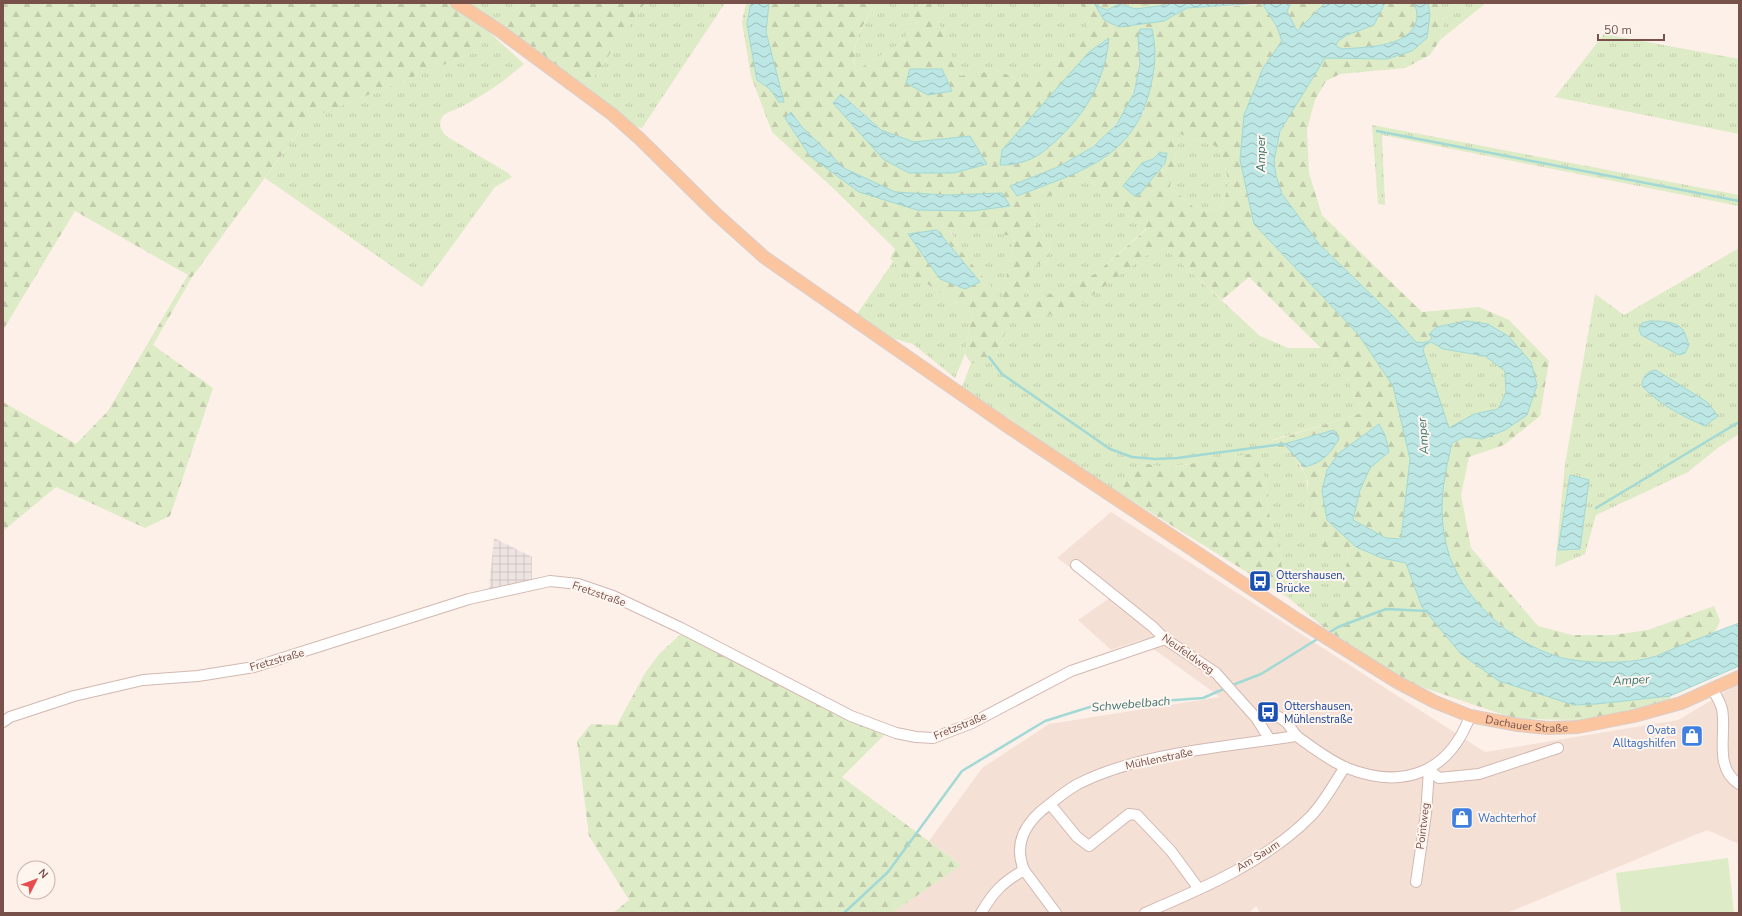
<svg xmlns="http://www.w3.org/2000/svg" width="1742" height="916" font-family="'Nunito Sans',sans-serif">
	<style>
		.residential { fill: #f5e0d6 }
		.industrial { fill: url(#industrial-grid) }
		.grass { fill: url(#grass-tufts); fill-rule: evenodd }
		.forest { fill: url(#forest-firs); fill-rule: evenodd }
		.wetland { fill: url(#wetland-marsh) }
		.park { fill: #ddebc6 }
		.water { fill: url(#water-waves); stroke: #a2d9d5; fill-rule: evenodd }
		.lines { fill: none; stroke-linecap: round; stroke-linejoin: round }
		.stream { stroke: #a2d9d5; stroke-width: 2.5 }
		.minor-casing { stroke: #d2b8b0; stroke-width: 12 }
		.major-casing { stroke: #d9cecd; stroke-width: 14 }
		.minor { stroke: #fff; stroke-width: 10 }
		.major { stroke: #fbc5a0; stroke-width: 12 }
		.labels { text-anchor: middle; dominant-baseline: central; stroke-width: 4; stroke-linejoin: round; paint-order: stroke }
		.transit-label { font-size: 11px; fill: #164399; stroke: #fff5ef; text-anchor: start }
		.street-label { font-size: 11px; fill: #78514b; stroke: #fff5ef }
		.shop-label { font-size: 11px; fill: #366cbe; stroke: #fff5ef; text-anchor: end }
		.water-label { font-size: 12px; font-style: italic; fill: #3b7572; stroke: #fff5ef }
	</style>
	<defs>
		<pattern id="industrial-grid" width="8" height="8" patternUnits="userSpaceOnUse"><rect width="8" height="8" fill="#ede4e1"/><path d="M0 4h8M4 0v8" fill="none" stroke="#cfc5c3"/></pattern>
		<pattern id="grass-tufts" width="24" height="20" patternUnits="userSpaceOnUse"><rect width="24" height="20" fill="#ddebc6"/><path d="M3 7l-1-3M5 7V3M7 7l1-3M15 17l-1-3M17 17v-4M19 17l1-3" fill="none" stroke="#c1cbac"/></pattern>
		<pattern id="forest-firs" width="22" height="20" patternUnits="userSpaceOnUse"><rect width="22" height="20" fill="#ddebc6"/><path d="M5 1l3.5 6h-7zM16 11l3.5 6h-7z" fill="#c1cbac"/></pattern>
		<pattern id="wetland-marsh" width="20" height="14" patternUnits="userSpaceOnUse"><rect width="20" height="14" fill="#ddebc6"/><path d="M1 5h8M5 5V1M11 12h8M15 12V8" fill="none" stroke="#c1cbac"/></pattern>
		<pattern id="water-waves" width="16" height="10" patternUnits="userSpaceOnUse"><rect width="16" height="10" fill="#bce7e4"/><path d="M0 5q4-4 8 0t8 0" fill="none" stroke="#9ebebb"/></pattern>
	</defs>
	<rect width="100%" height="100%" fill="#fdf0e8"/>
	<!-- residential -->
	<path class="residential" d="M 1111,512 L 1485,752 L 1678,720 L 1739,684 L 1739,844 L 1707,830 L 1507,913 L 1260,913 L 1256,906 L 1249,913 L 892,913 L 961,865 L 929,841 L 982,768 L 1049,724 L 1220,697 L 1141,640 L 1111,650 L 1078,620 L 1111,597 L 1057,558 Z"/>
	<!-- industrial -->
	<path class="industrial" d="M 494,538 L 532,557 L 532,582 L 489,590 Z"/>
	<!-- grass -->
	<g class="grass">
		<path d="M 478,3 L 528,3 L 494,22 L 480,8 Z"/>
		<path d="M 645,3 L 725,3 L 642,128 L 634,126 L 587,87 Z"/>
		<path d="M 875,3 L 919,4 L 904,41 L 856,71 C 849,46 864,25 875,3 Z"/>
		<path d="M 931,3 L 1080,3 L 1089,22 L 1025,85 L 999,70 L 960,77 Z"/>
		<path d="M 1441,3 L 1486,3 L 1440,40 L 1444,21 Z"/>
		<path d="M 488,31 L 524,64 C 503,82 486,94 461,107 C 455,110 446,112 442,117 C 438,124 441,131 446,136 L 508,173 L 512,177 L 495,187 L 422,287 L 265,178 L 308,119 L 473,53 Z"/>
		<path d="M 1604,34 L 1739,59 L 1739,134 L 1555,97 Z"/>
		<path d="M 1372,125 L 1739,195 L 1739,206 L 1382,135 L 1385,205 L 1378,204 Z"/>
		<path d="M 1180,134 L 1220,148 L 1229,183 L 1222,207 L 1199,212 L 1170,187 Z"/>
		<path d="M 1087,178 L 1147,228 L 1095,274 L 1039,299 L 1021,305 L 1032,267 L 1048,260 L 1050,242 L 1036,224 L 1032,204 Z"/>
		<path d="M 976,228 L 1014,237 L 1002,300 L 959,249 L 950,229 Z"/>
		<path d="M 1165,248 L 1260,336 L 1288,348 L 1321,348 L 1344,371 L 1362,413 L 1272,440 L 1272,448 L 1284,447 C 1309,475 1309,475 1306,512 L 1350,550 L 1338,608 L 1322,626 L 1290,599 L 1269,513 L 1265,477 L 1187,464 L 1166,468 L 1144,463 L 1113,489 L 962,387 L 971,363 L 988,363 L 995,357 L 1013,315 L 1021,319 L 1048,315 L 1082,303 L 1145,256 Z"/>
		<path d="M 1739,248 L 1739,434 L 1719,447 L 1688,472 L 1596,515 L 1585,554 L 1555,567 L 1565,464 L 1595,294 L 1624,315 ZM 1641,335 L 1685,353 L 1678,354 Z"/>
		<path d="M 893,262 L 972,313 L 965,354 L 955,378 L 913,344 L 888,337 L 857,314 Z"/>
		<path d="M 1431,342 L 1443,349 L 1485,356 L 1506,371 L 1506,393 L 1498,409 L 1474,414 L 1449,428 L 1423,350 L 1425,345 Z"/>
	</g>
	<!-- forest -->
	<g class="forest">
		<path d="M 3,3 L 478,3 L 480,8 L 494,22 L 528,3 L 645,3 L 587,87 L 494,22 L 473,53 L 308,119 L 192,277 L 153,345 L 213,388 L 170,516 L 145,528 L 56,487 L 3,531 L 3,402 L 76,444 L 108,411 L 188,275 L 75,211 L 3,330 Z"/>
		<path d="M 746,3 L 751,3 L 747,24 L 757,80 L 770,89 L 779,101 L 783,102 L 766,32 L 769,3 L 875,3 C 864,24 848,47 856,71 L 904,41 L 919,3 L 931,3 L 960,76 L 999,70 L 1025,85 L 1089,22 L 1080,3 L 1094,3 L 1104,20 L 1164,21 L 1187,8 L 1253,5 L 1262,3 L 1277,27 L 1283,41 L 1263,68 L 1254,224 L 1358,334 L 1393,386 L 1410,459 L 1401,539 L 1386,538 L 1353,520 L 1360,490 L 1370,468 L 1389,452 L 1322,491 L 1382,558 L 1406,563 L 1422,607 L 1461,654 L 1574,705 L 1596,704 L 1670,696 L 1672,703 L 1583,720 L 1516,719 L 1398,679 L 1322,626 L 1338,607 L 1350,550 L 1325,550 L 1306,512 L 1308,482 L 1302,467 L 1284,447 L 1271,448 L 1271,441 L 1362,413 L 1344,371 L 1249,277 L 1222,300 L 1165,248 L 1145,256 L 1082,303 L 1048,315 L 1021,319 L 1013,315 L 995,357 L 988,363 L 971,363 L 965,354 L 972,313 L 893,262 L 890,258 L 895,249 L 835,190 L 772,132 L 751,76 L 742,22 ZM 1138,38 L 1144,112 L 1082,171 L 1011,187 C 1025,179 1043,174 1058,167 C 1101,146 1135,116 1139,65 C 1140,57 1138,47 1138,38 ZM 842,94 L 881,130 L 914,142 L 970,136 L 883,159 ZM 791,112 L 802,127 L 844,168 L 895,192 L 947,195 L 917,210 L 810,156 ZM 1180,134 L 1220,148 L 1229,183 L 1222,207 L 1199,212 L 1170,187 ZM 1159,153 L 1166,153 L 1165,163 L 1138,196 L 1142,163 L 1153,159 ZM 1087,178 L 1147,229 L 1095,274 L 1039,299 L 1021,305 L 1032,267 L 1048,260 L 1050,242 L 1036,224 L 1032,204 ZM 976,228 L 1014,237 L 1002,299 L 959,249 L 950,230 ZM 937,230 L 980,282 L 908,234 Z"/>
		<path d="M 1097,3 L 1119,3 L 1119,4 L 1107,10 L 1099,7 Z"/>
		<path d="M 1291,3 L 1325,3 L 1297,31 L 1287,11 Z"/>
		<path d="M 1385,3 L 1415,3 C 1415,7 1417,11 1417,15 C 1417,48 1364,47 1342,49 L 1336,47 L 1338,41 L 1347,35 L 1374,25 Z"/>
		<path d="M 1428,3 L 1441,3 L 1444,21 L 1440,40 L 1430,55 L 1405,68 L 1340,74 L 1326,81 L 1315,100 L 1307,129 L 1309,173 L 1322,215 L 1422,312 L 1479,307 L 1509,320 L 1549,361 L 1540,416 L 1504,445 L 1469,457 L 1461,495 L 1471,548 L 1538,626 L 1572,635 L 1613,635 L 1648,630 L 1714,606 L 1720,621 L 1715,632 C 1698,639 1665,655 1647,658 C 1619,663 1585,665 1557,657 C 1527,648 1475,609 1460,582 C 1451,564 1444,542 1442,521 C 1440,494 1446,469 1452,443 L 1464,437 L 1482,439 L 1531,362 L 1432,338 L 1423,343 L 1416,342 L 1392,315 L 1319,244 L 1282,194 L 1276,176 L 1274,161 L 1280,131 L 1325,58 L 1387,59 L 1430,14 Z"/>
		<path d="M 1255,453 L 1265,477 L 1269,513 L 1290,599 L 1113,489 L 1144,463 L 1166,468 Z"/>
		<path d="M 681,634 L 884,735 L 842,777 L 961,865 L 892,913 L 613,913 L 629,900 L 589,836 L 577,741 L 591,724 L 617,725 L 645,673 L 660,653 Z"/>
	</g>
	<!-- wetland -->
	<path class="wetland" d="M 1119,3 L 1166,3 L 1165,5 L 1136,9 Z"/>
	<!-- park -->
	<path class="park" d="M 1728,858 L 1734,913 L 1621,913 L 1616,873 Z"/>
	<!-- water -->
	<g class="water">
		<path d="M 751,3 L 769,3 L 766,32 L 784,102 L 779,102 L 770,89 L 757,80 L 747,24 Z"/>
		<path d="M 1094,3 L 1097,3 L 1099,7 L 1107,10 L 1119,4 L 1136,9 L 1165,5 L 1166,3 L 1291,3 L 1287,11 L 1297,31 L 1325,3 L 1385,3 L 1374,25 L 1347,35 L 1338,41 L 1336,46 L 1342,49 C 1364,47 1417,48 1417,15 C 1417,11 1415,7 1415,3 L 1428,3 L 1430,14 L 1427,38 L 1412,51 L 1387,59 L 1325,58 L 1280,131 L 1274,161 L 1276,176 L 1282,194 L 1319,244 L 1392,315 L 1416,342 C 1422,343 1427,343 1432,338 L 1429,334 L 1437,327 L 1466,321 L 1488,324 L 1508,336 L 1531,362 L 1537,385 L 1527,415 L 1505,430 L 1482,439 L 1464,437 L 1452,443 C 1443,481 1437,512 1448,551 C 1461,597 1510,642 1556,656 C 1579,664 1625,664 1649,658 C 1659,656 1668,651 1677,647 C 1698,639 1718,631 1739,623 L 1739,666 L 1670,696 L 1596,704 L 1574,705 L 1499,681 L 1461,654 L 1422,607 L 1406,563 L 1382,558 L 1356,547 L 1327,520 L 1322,491 L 1327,470 L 1339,453 L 1379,424 L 1385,435 L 1389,452 L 1370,468 L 1360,490 L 1353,520 L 1386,538 L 1401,539 L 1410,459 L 1393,386 L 1358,334 L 1254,224 L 1240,160 L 1244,115 L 1263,68 L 1282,41 L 1277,27 L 1262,3 L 1187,8 L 1164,21 L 1119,27 L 1104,20 ZM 1431,342 L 1443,349 L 1485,356 L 1505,371 L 1506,393 L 1498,409 L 1474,414 L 1449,428 L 1423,350 L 1425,345 Z"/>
		<path d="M 1140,29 L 1152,29 C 1157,51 1155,71 1149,93 C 1131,161 1075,173 1017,196 L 1010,186 L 1058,167 L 1093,147 L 1117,124 L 1134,93 L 1140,64 L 1138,38 Z"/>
		<path d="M 1109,38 C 1107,59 1101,80 1090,99 C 1080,118 1058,141 1040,154 C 1030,161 1012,166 1000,165 L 1002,150 L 1089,52 Z"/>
		<path d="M 910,69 L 942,69 L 952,91 L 928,95 L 906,83 Z"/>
		<path d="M 841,94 L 881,130 L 914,142 L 970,136 L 987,164 L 954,173 L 909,173 L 883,159 L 833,103 Z"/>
		<path d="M 791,112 L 802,127 L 844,168 L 895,192 L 947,195 L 1002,193 L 1010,206 L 972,211 L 917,210 L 859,192 L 810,156 L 785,118 Z"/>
		<path d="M 1159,153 L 1167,153 L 1165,163 L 1138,196 L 1133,195 L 1123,186 L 1142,163 L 1153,159 Z"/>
		<path d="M 937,230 L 980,282 L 965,289 L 940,279 L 908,234 Z"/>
		<path d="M 1650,321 C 1660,321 1677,321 1683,330 C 1686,334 1687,341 1689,345 L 1685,353 L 1679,355 L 1641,335 L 1639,329 L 1642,323 Z"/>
		<path d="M 1656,370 L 1707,402 L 1718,416 L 1705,426 C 1682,416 1660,405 1642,386 C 1642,377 1647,371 1656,370 Z"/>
		<path d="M 1334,430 L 1339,439 C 1329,455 1323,462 1305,467 L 1284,444 Z"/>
		<path d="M 1570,475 L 1589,480 L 1580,549 L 1558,550 Z"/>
	</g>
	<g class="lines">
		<!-- stream -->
		<g class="stream">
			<path d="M 1377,131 L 1739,201"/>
			<path d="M 989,357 L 1002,374 L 1110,449 L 1132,457 L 1155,459 L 1177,458 L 1284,444"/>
			<path d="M 1596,508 L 1739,422"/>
			<path d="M 1327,634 L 1338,627 L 1386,609 L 1427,611"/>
			<path d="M 1230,686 L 1261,674 L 1319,638"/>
			<path d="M 844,913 L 888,872 L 962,771 L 1045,721 L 1093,706 L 1203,698 L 1226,688"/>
		</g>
		<!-- minor casing -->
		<g class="minor-casing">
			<g id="minor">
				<path d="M 1076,565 L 1153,627 L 1165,639 L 1216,673 L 1257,719 L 1270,740"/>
				<path d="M 1712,689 C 1716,695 1720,702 1722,709 C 1727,734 1713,767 1739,784"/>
				<path d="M 1257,719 L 1274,714 C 1278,717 1283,719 1287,723 C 1291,727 1293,733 1298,737 C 1313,748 1330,761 1347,768 C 1403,790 1449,773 1470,716"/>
				<path d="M 3,722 L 10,717 L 74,696 L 143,680 L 198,676 L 254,667 L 469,599 L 550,581 L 578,584 L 613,596 L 681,628 L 851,716 L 896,733 L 916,737 L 933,738 L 972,723 L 1071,671 L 1165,639"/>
				<path d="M 1429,770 L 1439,778 L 1479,774 L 1558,748"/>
				<path d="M 1050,804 L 1077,837 L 1089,846 L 1129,814 L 1137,815 L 1171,851 L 1199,889"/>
				<path d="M 1024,870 L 1056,913"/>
				<path d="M 1416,882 L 1426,814 L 1429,770"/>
				<path d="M 981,913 C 994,891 1002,883 1024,870 C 1014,846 1023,827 1041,811 C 1053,802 1065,791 1078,784 C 1141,752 1227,747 1296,736"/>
				<path d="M 1145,913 C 1204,888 1265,862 1310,817 C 1324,803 1334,783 1345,767"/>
			</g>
		</g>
		<!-- major casing -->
		<g class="major-casing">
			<g id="major">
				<path id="s1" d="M 457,3 L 500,31 L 613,115 L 640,139 L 714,212 L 764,257 L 1007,426 L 1298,620 L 1397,682 L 1435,702 L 1470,716 L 1518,725 L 1548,728 L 1578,727 L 1634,716 L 1681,703 L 1739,677"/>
			</g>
		</g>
		<!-- minor -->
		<use href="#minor" class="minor"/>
		<!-- major -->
		<use href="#major" class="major"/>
	</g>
	<!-- icons -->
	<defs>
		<g id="bus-square" transform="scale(1.15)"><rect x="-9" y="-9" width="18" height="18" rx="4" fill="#1a4fb4" stroke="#fff5ef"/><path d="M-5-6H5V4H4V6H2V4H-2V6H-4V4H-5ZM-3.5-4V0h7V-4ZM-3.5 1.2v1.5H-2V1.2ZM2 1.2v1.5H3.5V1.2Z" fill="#fff"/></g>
		<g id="shop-square" transform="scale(1.15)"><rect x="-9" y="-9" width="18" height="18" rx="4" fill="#3f7fe0" stroke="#fff5ef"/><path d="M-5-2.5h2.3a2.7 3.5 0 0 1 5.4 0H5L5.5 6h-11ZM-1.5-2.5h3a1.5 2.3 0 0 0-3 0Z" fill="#fff"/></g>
	</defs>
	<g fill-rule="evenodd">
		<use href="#bus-square" x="1260" y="581"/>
		<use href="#bus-square" x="1268" y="712"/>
		<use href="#shop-square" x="1692" y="736"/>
		<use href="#shop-square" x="1462" y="818"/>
	</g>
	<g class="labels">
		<!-- transit labels -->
		<g class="transit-label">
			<text x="1276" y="575">Ottershausen,<tspan x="1276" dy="13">Brücke</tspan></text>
			<text x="1284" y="706">Ottershausen,<tspan x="1284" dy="13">Mühlenstraße</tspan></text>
		</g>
		<!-- street labels -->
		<g class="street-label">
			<text transform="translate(599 594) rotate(19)">Fretzstraße</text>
			<text transform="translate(1188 654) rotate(35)">Neufeldweg</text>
			<text transform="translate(277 660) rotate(-16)">Fretzstraße</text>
			<text stroke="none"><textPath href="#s1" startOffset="1300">Dachauer Straße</textPath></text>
			<text transform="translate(960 726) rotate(-22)">Fretzstraße</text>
			<text transform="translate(1159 759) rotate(-12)">Mühlenstraße</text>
			<text transform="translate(1423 826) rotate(-83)">Pointweg</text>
			<text transform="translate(1258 856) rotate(-32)">Am Saum</text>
		</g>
		<!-- shop labels -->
		<g class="shop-label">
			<text x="1676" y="730">Ovata<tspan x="1676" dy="13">Alltagshilfen</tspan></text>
			<text x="1478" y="818" text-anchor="start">Wachterhof</text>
		</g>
		<!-- water labels -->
		<g class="water-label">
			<text transform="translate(1261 154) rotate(-90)">Amper</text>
			<text transform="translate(1423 436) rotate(-94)">Amper</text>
			<text transform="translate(1631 680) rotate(-3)">Amper</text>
			<text transform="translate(1131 704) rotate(-5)">Schwebelbach</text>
		</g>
	</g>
	<!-- border -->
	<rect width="1742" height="916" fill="none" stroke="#78514b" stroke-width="8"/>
	<!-- north arrow -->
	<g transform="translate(36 880) rotate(48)"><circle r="19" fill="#fff5ef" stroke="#c9b3ad"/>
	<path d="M0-3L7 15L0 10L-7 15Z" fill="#e74d4c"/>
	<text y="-6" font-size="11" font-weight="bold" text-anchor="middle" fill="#78514b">N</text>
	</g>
	<!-- scale -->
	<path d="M1598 34v6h66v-6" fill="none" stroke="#78514b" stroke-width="2"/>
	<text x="1604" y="34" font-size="12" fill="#78514b" stroke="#fff5ef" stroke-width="3" paint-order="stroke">50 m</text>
</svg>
